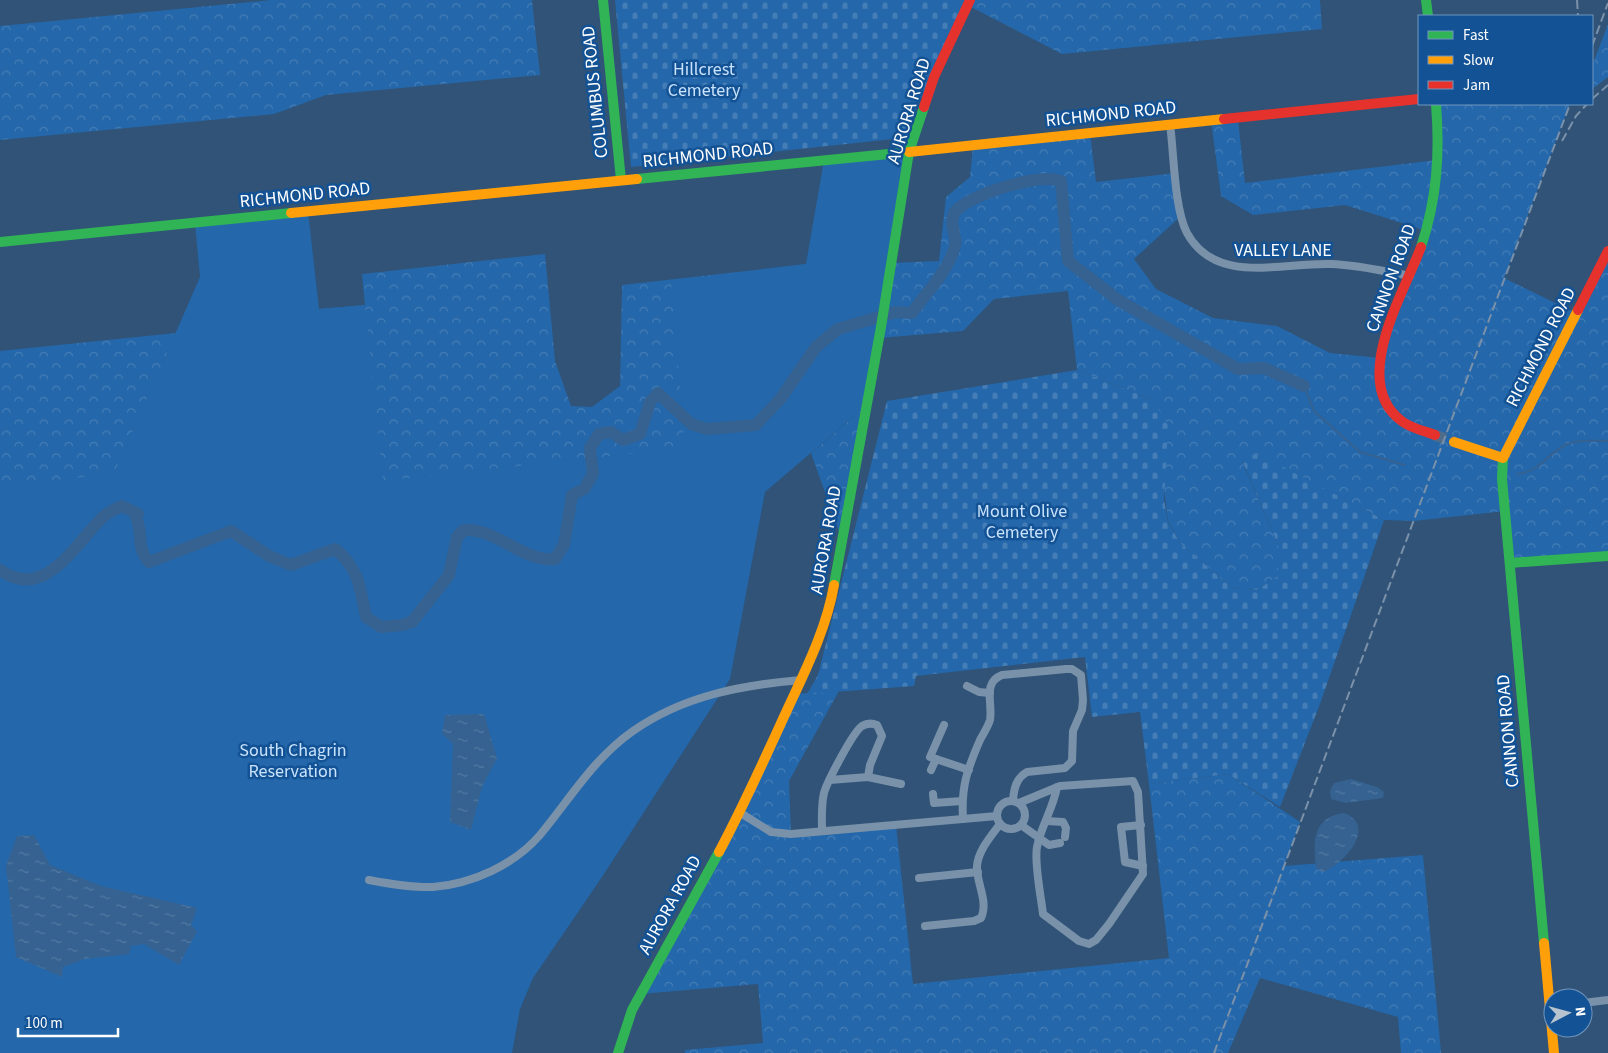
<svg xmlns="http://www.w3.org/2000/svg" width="1608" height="1053" font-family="'Source Sans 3',sans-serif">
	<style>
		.forest { fill: url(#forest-crowns) }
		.cemetery { fill: url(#cemetery-stones) }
		.park { fill: #2467aa }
		.water { fill: url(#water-ripples) }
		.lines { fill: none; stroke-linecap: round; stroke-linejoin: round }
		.stream { stroke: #356291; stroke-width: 2 }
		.river { stroke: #356291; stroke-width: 12 }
		.primary-tunnel { stroke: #4f6d8b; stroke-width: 11; stroke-dasharray: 11 5.5; stroke-linecap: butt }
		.street { stroke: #7991a9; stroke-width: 8 }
		.fast { stroke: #30b455; stroke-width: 10 }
		.slow { stroke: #ff9f0a; stroke-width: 10 }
		.jam { stroke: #e5322d; stroke-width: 10 }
		.rail { stroke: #7b91a9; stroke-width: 2; stroke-dasharray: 9 4; stroke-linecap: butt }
		.labels { text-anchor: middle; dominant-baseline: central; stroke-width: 5; stroke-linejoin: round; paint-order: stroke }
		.park-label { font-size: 18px; fill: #c9e3fd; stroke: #135294 }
		.street-label { font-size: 18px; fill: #fff; stroke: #135294 }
	</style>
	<defs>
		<pattern id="forest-crowns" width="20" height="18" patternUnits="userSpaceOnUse" patternTransform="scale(1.25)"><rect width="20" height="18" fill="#2467aa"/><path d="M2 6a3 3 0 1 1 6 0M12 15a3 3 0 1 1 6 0" fill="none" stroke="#457eb7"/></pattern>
		<pattern id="cemetery-stones" width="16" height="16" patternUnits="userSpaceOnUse" patternTransform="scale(1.25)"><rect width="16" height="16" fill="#2467aa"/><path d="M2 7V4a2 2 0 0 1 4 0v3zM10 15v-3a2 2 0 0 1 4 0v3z" fill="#457eb7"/></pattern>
		<pattern id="water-ripples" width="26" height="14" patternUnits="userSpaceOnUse" patternTransform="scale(1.25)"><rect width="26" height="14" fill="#356291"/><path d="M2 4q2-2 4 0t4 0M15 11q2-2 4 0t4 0" fill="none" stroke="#537aa2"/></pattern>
	</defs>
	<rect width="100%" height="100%" fill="#305377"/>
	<!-- forest -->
	<g class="forest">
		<path d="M 271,0 L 532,0 L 540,75 L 326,95 L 274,114 L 0,140 L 0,26 Z"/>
		<path d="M 970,0 L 1320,0 L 1322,29 L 1062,54 L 967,5 Z"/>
		<path d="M 1608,24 L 1608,77 L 1592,89 L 1592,66 Z"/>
		<path d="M 1436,104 L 1570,104 L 1504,278 L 1576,313 L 1608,251 L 1608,556 L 1510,563 L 1505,511 L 1414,521 L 1384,520 L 1258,455 L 1242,461 L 1278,545 L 1278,576 L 1257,590 L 1232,588 L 1180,543 L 1168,521 L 1153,400 L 1077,370 L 1068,291 L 994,299 L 963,331 L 879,338 L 891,263 L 939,261 L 946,197 L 970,177 L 973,145 L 1090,133 L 1096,182 L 1176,173 L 1181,216 L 1134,259 L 1156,289 L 1213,318 L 1277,326 L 1330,353 L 1380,358 L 1427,231 L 1345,205 L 1253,215 L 1221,196 L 1211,120 L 1238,120 L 1245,183 L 1437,160 Z"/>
		<path d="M 545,254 L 555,361 L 571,406 L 592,407 L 620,386 L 622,285 L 807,264 L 685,449 L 425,477 L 216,537 L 319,309 L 365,305 L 362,274 Z"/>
		<path d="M 176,333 L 114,475 L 0,503 L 0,351 Z"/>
		<path d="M 867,405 L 842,540 L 811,453 Z"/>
		<path d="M 839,691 L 789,781 L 791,834 L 896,825 L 913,984 L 1169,958 L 1149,784 L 1228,774 L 1300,822 L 1284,866 L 1423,855 L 1441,1053 L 1401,1053 L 1398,1017 L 1260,978 L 1228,1053 L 685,1053 L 685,1050 L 763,1043 L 758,984 L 640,994 L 735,822 L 794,694 Z"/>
	</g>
	<!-- cemetery -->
	<g class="cemetery">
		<path d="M 615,0 L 966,0 L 903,138 L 631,167 Z"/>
		<path d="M 1077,370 L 1153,400 L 1168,425 L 1164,499 L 1168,522 L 1180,543 L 1232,588 L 1257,590 L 1278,576 L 1278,545 L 1242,460 L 1258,454 L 1384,520 L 1320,704 L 1280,807 L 1228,774 L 1149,784 L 1140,712 L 1092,717 L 1085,657 L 916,676 L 914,686 L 807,694 L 818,675 L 887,401 Z"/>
	</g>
	<!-- park -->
	<path class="park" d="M 909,152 L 867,405 L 765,492 L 730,679 L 602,877 L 533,978 L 520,1009 L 512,1053 L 0,1053 L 0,486 L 114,474 L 200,277 L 195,223 L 308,211 L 319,309 L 365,305 L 383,481 L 685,448 L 671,281 L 806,264 L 824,160 Z"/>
	<!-- water -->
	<g class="water">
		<path d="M 484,714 L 497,758 L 482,787 L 471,830 L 450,822 L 453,744 L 442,733 L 445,715 Z"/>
		<path d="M 1351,779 L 1377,787 L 1384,792 L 1383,798 L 1345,803 L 1331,799 L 1330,791 L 1334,783 Z"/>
		<path d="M 1344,813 C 1378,826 1344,864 1323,872 L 1316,868 C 1313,842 1312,817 1344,813 Z"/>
		<path d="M 34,835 L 50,865 L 101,886 L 197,908 L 191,925 L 197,931 L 179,965 L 144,944 L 131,946 L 129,954 L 85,959 L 63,967 L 62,977 L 16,957 L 6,866 L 17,836 Z"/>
	</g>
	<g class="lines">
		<!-- stream -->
		<g class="stream">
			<path d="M 1304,386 L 1314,411 L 1360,452 L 1405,465"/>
			<path d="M 1517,474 C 1540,472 1546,455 1565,445 C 1577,439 1595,441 1608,441"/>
		</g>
		<!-- river -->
		<path class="river" d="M 0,570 C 45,602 75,544 102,518 C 107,512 116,509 122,506 L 138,514 L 136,517 C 144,534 135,546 149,562 L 231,531 L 269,556 L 291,565 L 335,549 C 359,568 360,588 366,617 L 381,627 L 402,625 L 412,622 L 449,575 L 457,537 L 464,530 C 497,528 522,562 555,559 L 564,545 L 572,495 L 584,489 L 593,474 L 590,448 L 599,434 L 611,432 L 623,440 L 640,434 L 650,402 L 658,393 L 691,424 L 707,429 L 756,425 L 781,398 L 816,347 L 838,329 L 896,312 L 912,313 C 927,291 948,272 955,246 C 957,235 948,222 955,212 C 968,195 1041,172 1061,181 L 1068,261 L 1118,300 L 1238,369 L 1264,368 L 1304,386"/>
		<!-- primary-tunnel -->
		<path class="primary-tunnel" d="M 1435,435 L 1454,442"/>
		<!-- street -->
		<g class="street">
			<path d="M 1170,124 C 1174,153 1174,208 1187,233 C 1216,286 1283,262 1331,264 C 1358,265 1384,271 1410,276"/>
			<path d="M 967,686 L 979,692 L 990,693"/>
			<path d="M 944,725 L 930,757 L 969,770"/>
			<path d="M 931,770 L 936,759"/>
			<path d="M 830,780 L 868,777 L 901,784"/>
			<path d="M 933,794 L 934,803 L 962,801"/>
			<circle cx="1011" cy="815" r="14"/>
			<path d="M 1019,803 L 1060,786 L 1133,781 L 1138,792 L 1143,874 L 1109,924 L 1096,940 L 1089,944 L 1079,941 L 1043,914 C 1041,897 1034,862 1037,847 C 1041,826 1053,809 1057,787"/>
			<path d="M 739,812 L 771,832 L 791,834 L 997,816"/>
			<path d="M 963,819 C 961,787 967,770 980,740 C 983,734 988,727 990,720 C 993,703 982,683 1002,675 L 1066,669 L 1072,669 L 1081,675 L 1083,700 L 1082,710 L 1073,731 L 1072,761 L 1065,768 L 1027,772 C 1016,778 1014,789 1013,800"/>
			<path d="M 1047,821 L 1063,822 L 1066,828 L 1065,837"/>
			<path d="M 1021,825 L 1049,845 L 1060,843"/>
			<path d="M 1141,825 L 1121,827 L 1125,862 L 1143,866"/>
			<path d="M 822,831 C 822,819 821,805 824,793 C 827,782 853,732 862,726 C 867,723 872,723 877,725 L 882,736 L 870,765 L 868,777"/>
			<path d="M 919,878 L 978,872"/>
			<path d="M 369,880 C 390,884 412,888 433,887 C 472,884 514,865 540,835 C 570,799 593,759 633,731 C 683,696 741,685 801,680"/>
			<path d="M 925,926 L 974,921 L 981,918 C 989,901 976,883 977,866 C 978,851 991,836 1000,824"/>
			<path d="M 1583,1003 L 1608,1000"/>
		</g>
		<!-- fast -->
		<g class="fast">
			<path d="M 603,0 L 621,180"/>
			<path d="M 1426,0 L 1428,16"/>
			<path d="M 637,179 L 909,152"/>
			<path d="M 0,242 L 291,213"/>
			<path d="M 1421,247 C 1437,199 1440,154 1436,104"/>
			<path d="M 1503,458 L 1502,479 L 1544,943"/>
			<path d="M 1510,563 L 1608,556"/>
			<path d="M 834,585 L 881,327 L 909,152 L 924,107"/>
			<path d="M 618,1053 L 632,1010 L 719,852"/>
		</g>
		<!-- slow -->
		<g class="slow">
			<path d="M 909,152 L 1224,119"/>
			<path d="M 291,213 L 637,179"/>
			<path d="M 1454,442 L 1503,458 L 1578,310"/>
			<path d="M 719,852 C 742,809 762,765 782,721 C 802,677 826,632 834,585"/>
			<path d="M 1544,943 L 1554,1053"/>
		</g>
		<!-- jam -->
		<g class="jam">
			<path d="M 924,107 L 934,77 L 970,0"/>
			<path d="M 1224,119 L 1419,99"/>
			<path d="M 1421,247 C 1404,293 1348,384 1403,422 C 1413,429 1425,431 1435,435"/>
			<path d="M 1578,310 L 1608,251"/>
		</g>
		<!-- rail -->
		<g class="rail">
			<path d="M 1577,0 L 1578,16"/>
			<path d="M 1592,46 L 1608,3"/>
			<path d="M 1592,99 L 1608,85"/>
			<path d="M 1562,141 L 1576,116 L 1587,104"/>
			<path d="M 1214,1053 L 1570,104"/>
		</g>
	</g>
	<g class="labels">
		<!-- park labels -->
		<g class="park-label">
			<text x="704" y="69">Hillcrest<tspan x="704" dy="21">Cemetery</tspan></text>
			<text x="1022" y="511">Mount Olive<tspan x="1022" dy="21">Cemetery</tspan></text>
			<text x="293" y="750">South Chagrin<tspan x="293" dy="21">Reservation</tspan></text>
		</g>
		<!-- street labels -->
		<g class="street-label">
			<text transform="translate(595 92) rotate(-96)">COLUMBUS ROAD</text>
			<text transform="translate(909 111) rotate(-73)">AURORA ROAD</text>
			<text transform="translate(1111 114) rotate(-6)">RICHMOND ROAD</text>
			<text transform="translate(708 155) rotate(-6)">RICHMOND ROAD</text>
			<text transform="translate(305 195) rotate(-6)">RICHMOND ROAD</text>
			<text x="1283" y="250">VALLEY LANE</text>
			<text transform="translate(1391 278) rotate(-70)">CANNON ROAD</text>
			<text transform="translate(1541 347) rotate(-63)">RICHMOND ROAD</text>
			<text transform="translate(826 540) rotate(-80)">AURORA ROAD</text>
			<text transform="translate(1508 731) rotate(-95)">CANNON ROAD</text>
			<text transform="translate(670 905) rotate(-61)">AURORA ROAD</text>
		</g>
	</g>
	<!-- legend -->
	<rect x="1418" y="15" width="175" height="90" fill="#135294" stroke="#7197bf"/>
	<rect x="1428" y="31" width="25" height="8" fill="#30b455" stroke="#7197bf"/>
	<text x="1463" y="40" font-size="15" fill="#ffffff">Fast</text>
	<rect x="1428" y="56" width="25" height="8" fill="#ff9f0a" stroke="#7197bf"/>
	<text x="1463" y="65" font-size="15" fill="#ffffff">Slow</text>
	<rect x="1428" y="81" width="25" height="8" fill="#e5322d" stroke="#7197bf"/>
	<text x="1463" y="90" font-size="15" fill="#ffffff">Jam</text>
	<!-- north arrow -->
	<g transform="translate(1568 1013) rotate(84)"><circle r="24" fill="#135294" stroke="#7197bf"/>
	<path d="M0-4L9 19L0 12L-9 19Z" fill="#b7c3cf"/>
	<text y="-8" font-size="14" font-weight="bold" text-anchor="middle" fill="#ffffff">N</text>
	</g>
	<!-- scale -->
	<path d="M18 1028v8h100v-8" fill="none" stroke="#ffffff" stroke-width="2.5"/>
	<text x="25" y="1028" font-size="15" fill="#ffffff" stroke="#135294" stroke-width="4" paint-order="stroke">100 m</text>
</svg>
